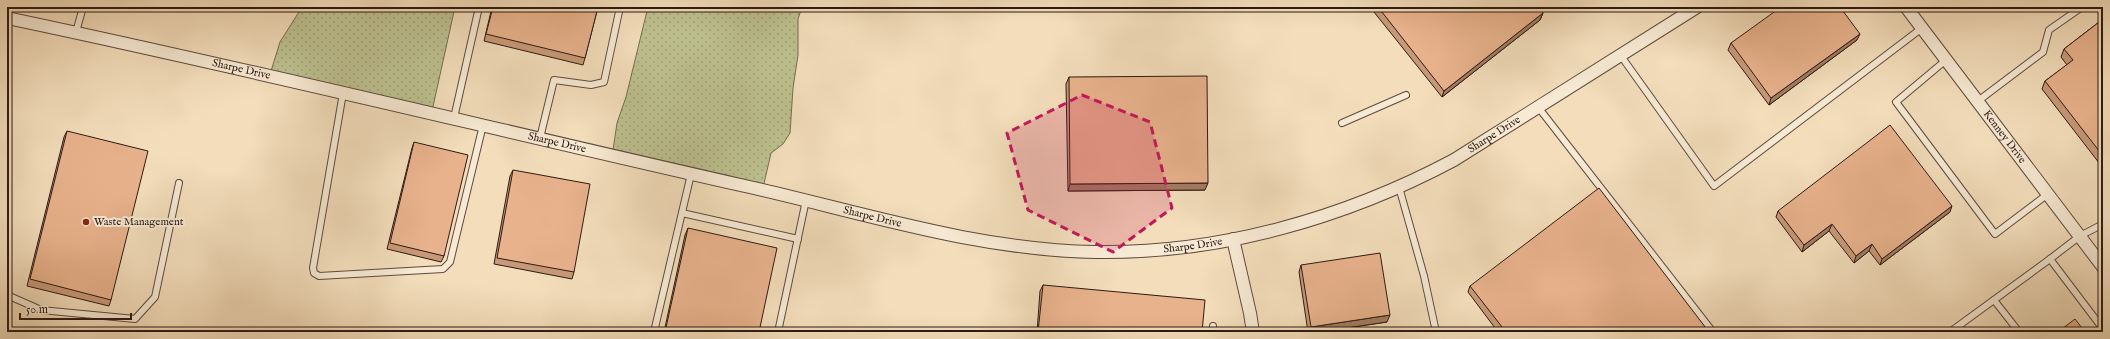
<svg xmlns="http://www.w3.org/2000/svg" width="2110" height="339" font-family="'IM FELL English',serif">
	<style>
		.green { fill: url(#green-dots); stroke: #756d52 }
		.lines { fill: none; stroke-linecap: round; stroke-linejoin: round }
		.lane-casing { stroke: #5e4b3e; stroke-width: 8 }
		.street-casing { stroke: #5e4b3e; stroke-width: 14 }
		.lane { stroke: #f7e9d3; stroke-width: 6 }
		.street { stroke: #f7e9d3; stroke-width: 12 }
		.wall { fill: #c89978; stroke: #2d1a14 }
		.shaded-wall { fill: #a27d62; stroke: #2d1a14 }
		.building { fill: #e8b28c; stroke: #2d1a14 }
		.marked { fill: #c2185b; fill-opacity: 0.2; stroke: #c2185b; stroke-width: 3; stroke-dasharray: 8 5; stroke-linejoin: round }
		.poi-dot { fill: #8f2418; stroke: #f7e9d3; stroke-width: 1.5 }
		.labels { text-anchor: middle; dominant-baseline: central; stroke-width: 4; stroke-linejoin: round; paint-order: stroke }
		.street-label { font-size: 11px; fill: #2d1a14; stroke: #f7e9d3 }
		.poi-label { font-size: 11px; fill: #2d1a14; stroke: #f7e9d3; text-anchor: start }
	</style>
	<defs>
		<pattern id="green-dots" width="8" height="8" patternUnits="userSpaceOnUse"><rect width="8" height="8" fill="#bdc08f"/><path d="M2 2h.1M6 6h.1" fill="none" stroke="#a3a47a" stroke-width="1.8" stroke-linecap="round"/></pattern>
	</defs>
	<rect width="100%" height="100%" fill="#f3ddbb"/>
	<filter id="stains"><feTurbulence type="fractalNoise" baseFrequency=".005" numOctaves="4"/><feColorMatrix values="0 0 0 0 .2 0 0 0 0 .09 0 0 0 0 .02 0 0 0 .5 -.17"/></filter>
	<radialGradient id="worn" r=".72"><stop offset=".6" stop-color="#630" stop-opacity="0"/><stop offset="1" stop-color="#630" stop-opacity=".3"/></radialGradient>
	<!-- green -->
	<g class="green">
		<path d="M 302,7 L 455,7 L 432,111 L 271,71 L 280,42 Z"/>
		<path d="M 648,7 L 802,7 L 798,19 L 798,55 L 793,88 L 790,133 L 783,144 L 771,153 L 763,188 L 613,150 L 617,123 L 626,97 Z"/>
	</g>
	<g class="lines">
		<!-- lane casing -->
		<g class="lane-casing">
			<g id="lane">
				<path d="M 76,32 L 83,7"/>
				<path d="M 1621,56 L 1714,186 L 1922,28"/>
				<path d="M 1946,60 L 1896,102 L 1995,234 L 2048,194"/>
				<path d="M 343,93 L 313,268 L 314,273 L 319,276 L 443,269 L 450,262 L 483,125"/>
				<path d="M 1978,101 L 2043,52 L 2049,30 L 2082,7"/>
				<path d="M 1538,107 L 1713,332"/>
				<path d="M 454,118 L 479,7"/>
				<path d="M 1342,123 L 1406,95"/>
				<path d="M 540,138 L 554,80 L 591,85 L 604,82 L 620,7"/>
				<path d="M 1399,187 L 1424,276 L 1436,332"/>
				<path d="M 682,213 L 798,239"/>
				<path d="M 2103,224 L 2080,236 L 2050,259 L 2103,329"/>
				<path d="M 7,295 L 41,310 L 135,319 L 155,297 L 179,183"/>
				<path d="M 1994,300 L 2019,332"/>
				<path d="M 1213,326 L 1213,332"/>
				<path d="M 397,332 L 400,332"/>
				<path d="M 654,332 L 691,174"/>
				<path d="M 778,332 L 806,200"/>
				<path d="M 1950,332 L 2050,259"/>
			</g>
		</g>
		<!-- street casing -->
		<g class="street-casing">
			<g id="street">
				<path id="s1" d="M 1906,7 L 2103,267"/>
				<path id="s2" d="M 7,18 C 251,69 493,129 736,184 C 855,210 973,250 1095,252 C 1220,254 1345,218 1454,160 L 1697,7"/>
				<path d="M 1233,239 L 1250,313 L 1253,332"/>
			</g>
		</g>
		<!-- lane -->
		<use href="#lane" class="lane"/>
		<!-- street -->
		<use href="#street" class="street"/>
	</g>
	<!-- wall -->
	<g class="wall">
		<path d="M 492,7 L 598,7 L 585,58 L 583,65 L 484,41 Z"/>
		<path d="M 1370,7 L 1538,7 L 1543,13 L 1540,20 L 1442,97 Z"/>
		<path d="M 2103,15 L 2103,168 L 2042,89 L 2045,81 L 2067,65 L 2061,57 L 2064,49 L 2099,22 L 2101,17 Z"/>
		<path d="M 1857,40 L 1769,105 L 1728,50 L 1731,43 Z"/>
		<path d="M 1069,77 L 1205,190 L 1068,191 L 1066,84 Z"/>
		<path d="M 67,131 L 111,300 L 109,306 L 27,286 L 64,137 Z"/>
		<path d="M 414,142 L 444,256 L 441,262 L 387,249 L 412,148 Z"/>
		<path d="M 513,170 L 574,272 L 572,279 L 494,264 L 510,176 Z"/>
		<path d="M 1778,211 L 1950,212 L 1880,265 L 1869,251 L 1854,263 L 1829,231 L 1802,252 L 1776,217 Z"/>
		<path d="M 688,228 L 759,332 L 664,332 L 685,235 Z"/>
		<path d="M 1301,265 L 1387,322 L 1319,332 L 1308,332 L 1299,272 Z"/>
		<path d="M 1043,285 L 1202,332 L 1037,332 L 1040,291 Z"/>
		<path d="M 1470,286 L 1709,332 L 1498,332 L 1468,292 Z"/>
	</g>
	<!-- shaded-wall -->
	<g class="shaded-wall">
		<path d="M 1543,13 L 1540,20 L 1442,97 L 1444,91 Z"/>
		<path d="M 1860,34 L 1857,40 L 1769,105 L 1771,98 Z"/>
		<path d="M 1208,183 L 1205,190 L 1068,191 L 1070,184 Z"/>
		<path d="M 1952,206 L 1950,212 L 1880,265 L 1882,259 Z"/>
		<path d="M 1832,224 L 1829,231 L 1802,252 L 1804,245 Z"/>
		<path d="M 1872,244 L 1869,251 L 1854,263 L 1856,256 Z"/>
		<path d="M 1390,315 L 1387,322 L 1319,332 L 1309,332 L 1311,327 Z"/>
	</g>
	<!-- building -->
	<g class="building">
		<path d="M 493,7 L 598,7 L 585,58 L 486,34 Z"/>
		<path d="M 1378,7 L 1538,7 L 1543,13 L 1444,91 Z"/>
		<path d="M 1781,7 L 1840,7 L 1860,34 L 1771,98 L 1731,43 Z"/>
		<path d="M 2103,19 L 2103,156 L 2045,81 L 2073,60 L 2064,49 Z"/>
		<path d="M 1207,76 L 1208,183 L 1070,184 L 1069,77 Z"/>
		<path d="M 1890,125 L 1952,206 L 1882,259 L 1872,244 L 1856,256 L 1832,224 L 1804,245 L 1778,211 Z"/>
		<path d="M 67,131 L 148,151 L 111,300 L 30,279 Z"/>
		<path d="M 414,142 L 468,155 L 444,256 L 390,243 Z"/>
		<path d="M 513,170 L 590,184 L 574,272 L 497,258 Z"/>
		<path d="M 1599,188 L 1709,332 L 1506,332 L 1470,286 Z"/>
		<path d="M 688,228 L 777,248 L 759,332 L 665,332 Z"/>
		<path d="M 1380,253 L 1390,315 L 1311,327 L 1301,265 Z"/>
		<path d="M 1043,285 L 1205,300 L 1202,332 L 1038,332 Z"/>
		<path d="M 2075,319 L 2085,332 L 2058,332 Z"/>
	</g>
	<!-- marked area -->
	<path class="marked" d="M 1082,95 L 1150,122 L 1172,208 L 1113,252 L 1028,210 L 1007,133 Z"/>
	<!-- markers -->
	<circle class="poi-dot" cx="86" cy="222" r="4"/>
	<g class="labels">
		<!-- street labels -->
		<g class="street-label">
			<text stroke="none"><textPath href="#s2" startOffset="240">Sharpe Drive</textPath></text>
			<text stroke="none"><textPath href="#s2" startOffset="1536">Sharpe Drive</textPath></text>
			<text stroke="none"><textPath href="#s1" startOffset="163">Kenney Drive</textPath></text>
			<text stroke="none"><textPath href="#s2" startOffset="564">Sharpe Drive</textPath></text>
			<text stroke="none"><textPath href="#s2" startOffset="888">Sharpe Drive</textPath></text>
			<text stroke="none"><textPath href="#s2" startOffset="1212">Sharpe Drive</textPath></text>
		</g>
		<!-- poi labels -->
		<g class="poi-label">
			<text x="94" y="222">Waste Management</text>
		</g>
	</g>
	<!-- margin -->
	<rect width="2110" height="339" fill="none" stroke="#f3ddbb" stroke-width="24"/>
	<rect x="8" y="8" width="2094" height="323" fill="none" stroke="#2d1a14" stroke-width="2"/>
	<rect x="12" y="12" width="2086" height="315" fill="none" stroke="#2d1a14"/>
	<!-- scale -->
	<path d="M20 313v6h111v-6" fill="none" stroke="#2d1a14" stroke-width="2"/>
	<text x="26" y="313" font-size="12" fill="#2d1a14" stroke="#f7e9d3" stroke-width="3" paint-order="stroke">50 m</text>
	<rect width="100%" height="100%" filter="url(#stains)"/>
	<rect width="100%" height="100%" fill="url(#worn)"/>
</svg>
